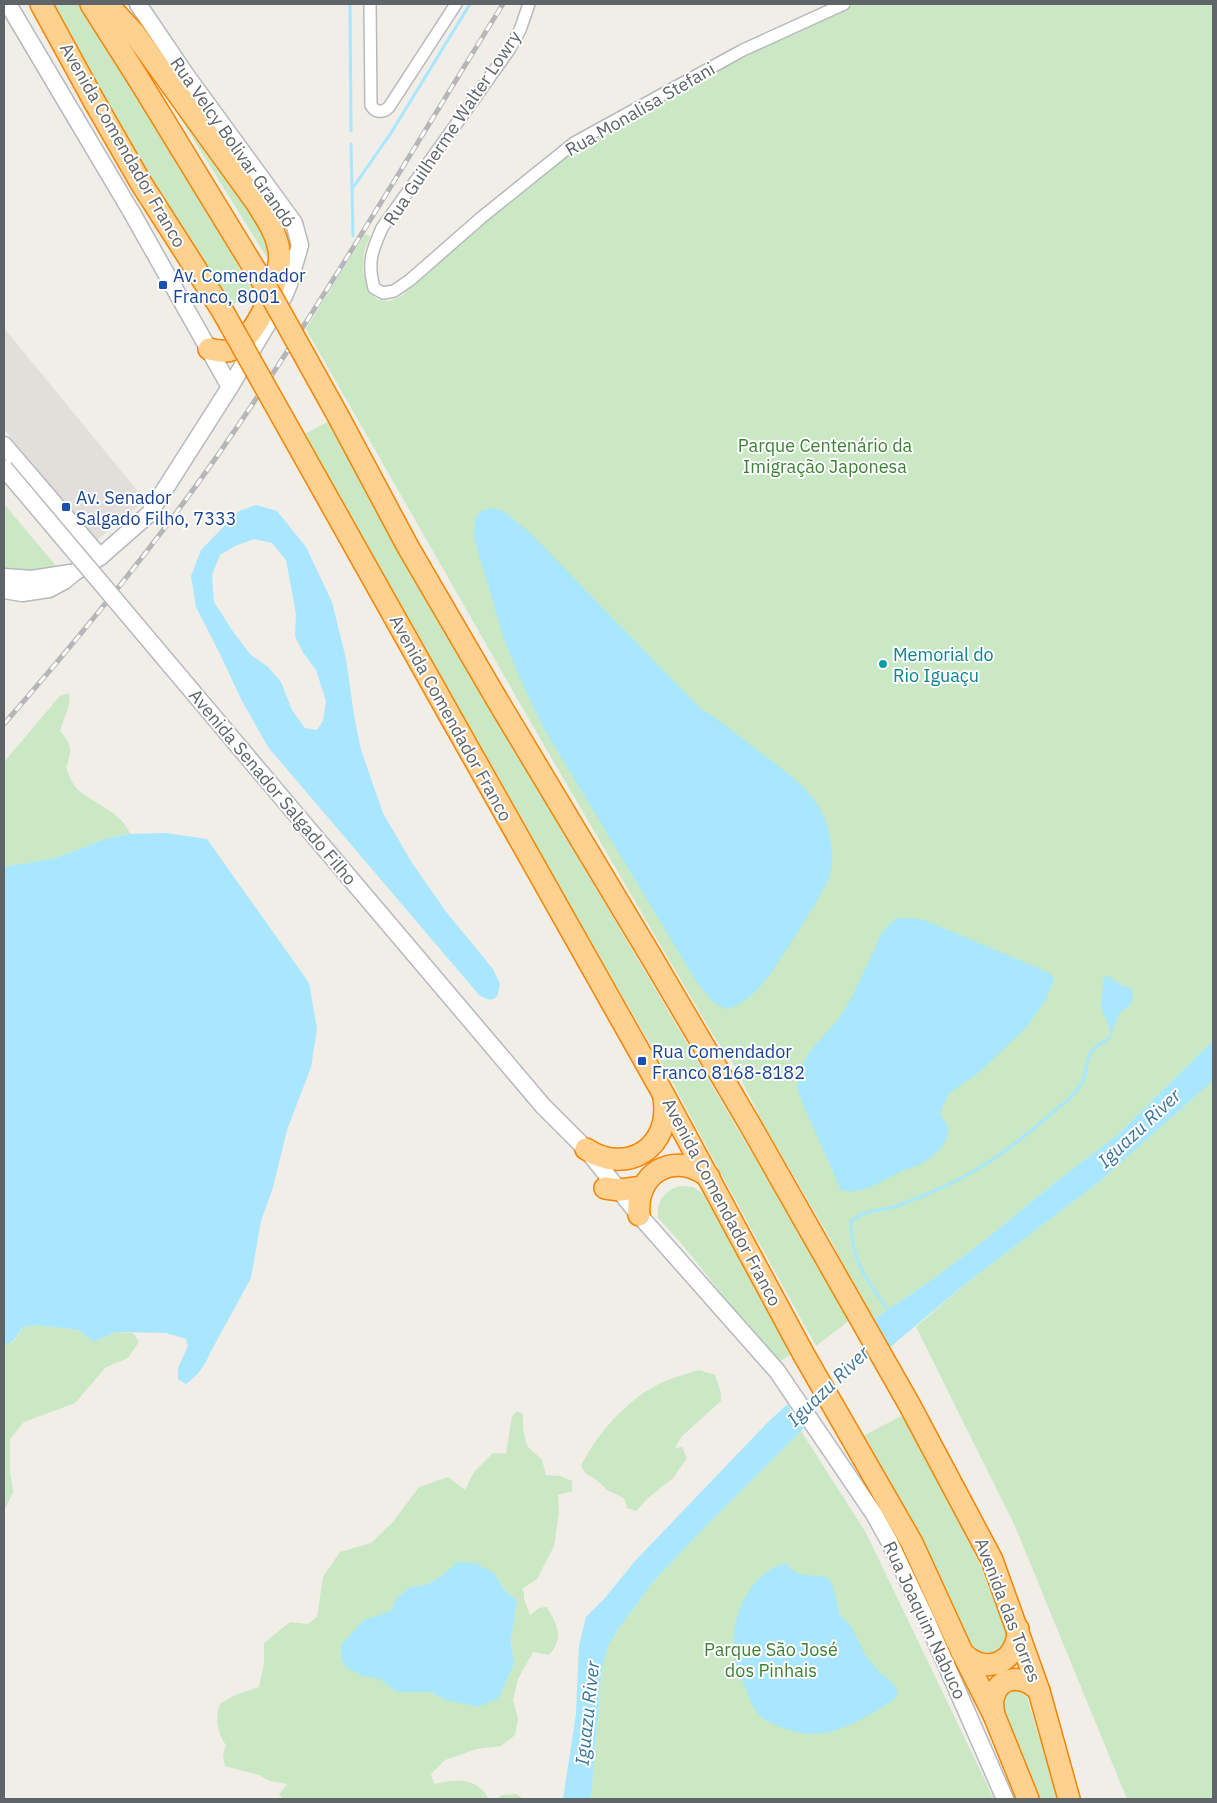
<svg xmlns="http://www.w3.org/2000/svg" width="1217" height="1803" font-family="'IBM Plex Sans',sans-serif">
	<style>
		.industrial { fill: #e2dfdb }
		.green { fill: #c9e8c3; fill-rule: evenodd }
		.water { fill: #a8e7ff; fill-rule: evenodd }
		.pier { fill: #f1ede7 }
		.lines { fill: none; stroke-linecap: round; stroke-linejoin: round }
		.stream { stroke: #a8e7ff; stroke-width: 3 }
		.street-casing { stroke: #b7babd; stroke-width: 14 }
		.secondary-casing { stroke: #b5babe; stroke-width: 19 }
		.highway-casing { stroke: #f78400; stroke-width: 24 }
		.street { stroke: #fff; stroke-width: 11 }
		.secondary { stroke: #fff; stroke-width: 16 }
		.highway { stroke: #fed190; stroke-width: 21 }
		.rail-casing { stroke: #b5b6b7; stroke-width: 5 }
		.rail { stroke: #fff; stroke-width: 3; stroke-dasharray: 9; stroke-linecap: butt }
		.secondary-bridge-casing { stroke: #b5babe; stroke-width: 19; stroke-linecap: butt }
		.highway-bridge-casing { stroke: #f78400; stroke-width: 24; stroke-linecap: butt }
		.secondary-bridge { stroke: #fff; stroke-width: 16 }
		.highway-bridge { stroke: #fed190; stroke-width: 21 }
		.transit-dot { fill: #1a4fb4; stroke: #fff; stroke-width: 2 }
		.culture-dot { fill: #0f9aa8; stroke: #fff; stroke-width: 2 }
		.labels { text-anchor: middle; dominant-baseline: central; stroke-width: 4; stroke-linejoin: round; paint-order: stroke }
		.street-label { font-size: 18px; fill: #5e6467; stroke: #fff }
		.transit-label { font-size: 18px; fill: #164399; stroke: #fff; text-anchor: start }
		.park-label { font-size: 18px; fill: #3b8233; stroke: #fff }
		.culture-label { font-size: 18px; fill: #0d838f; stroke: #fff; text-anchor: start }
		.water-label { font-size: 19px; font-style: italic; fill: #3a7799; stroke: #fff }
	</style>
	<rect width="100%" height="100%" fill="#f1ede7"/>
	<!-- industrial -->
	<path class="industrial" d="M 4,328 L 145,500 L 96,541 L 4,429 Z"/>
	<!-- green -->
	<g class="green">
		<path d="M 48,4 L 84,4 L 131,78 L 253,292 L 229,307 L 147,180 Z"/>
		<path d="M 856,4 L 1213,4 L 1213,1041 L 1115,1137 L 1058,1180 L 985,1240 L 930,1281 L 873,1320 L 845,1269 L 830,1238 L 763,1123 L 727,1051 L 721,1046 L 713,1035 L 538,735 L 306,329 L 365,234 L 370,237 L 364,252 L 363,271 L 368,290 L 378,300 L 389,301 L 402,296 L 432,266 L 549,169 L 584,143 L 762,48 Z"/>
		<path d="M 115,19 L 263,221 L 274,269 L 151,71 L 145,73 Z"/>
		<path d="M 329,421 L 511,744 L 850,1320 L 816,1346 L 719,1170 L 673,1083 L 463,721 L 303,435 Z"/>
		<path d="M 4,504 L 56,566 C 42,577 21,572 4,571 Z"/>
		<path d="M 69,693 C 71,709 64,716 60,731 C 72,745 72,750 66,768 C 69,775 72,784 77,789 C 94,804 122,812 130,834 L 105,839 L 56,858 L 4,867 L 4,762 L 60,696 Z"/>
		<path d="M 1213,1080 L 1213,1799 L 1127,1799 L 1014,1524 L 916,1327 L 964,1285 L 1099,1182 Z"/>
		<path d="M 680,1186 L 693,1187 L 703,1194 L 794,1353 L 777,1363 L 681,1243 L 658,1218 C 656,1201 665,1190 680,1186 Z"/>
		<path d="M 37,1325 L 79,1330 L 93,1342 L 116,1332 L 133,1333 L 139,1342 L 128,1358 L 106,1367 L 75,1403 L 24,1422 L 10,1439 L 10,1471 L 13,1492 L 4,1511 L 4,1340 L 8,1345 L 15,1340 L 23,1327 Z"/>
		<path d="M 699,1370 L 715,1375 L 721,1393 L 721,1401 L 681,1437 L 675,1448 L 682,1447 L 687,1458 L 673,1478 L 648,1498 L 636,1511 L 627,1508 L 624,1498 L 607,1490 L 597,1480 L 586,1474 L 581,1466 C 598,1431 633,1393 670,1379 C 679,1376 690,1373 699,1370 Z"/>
		<path d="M 517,1411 L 523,1414 L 523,1430 L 527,1446 L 542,1460 L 546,1475 L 560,1476 L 572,1481 L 572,1491 L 558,1495 L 559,1512 L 554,1546 L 537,1579 L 522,1589 L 524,1593 L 524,1599 L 530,1615 L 539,1608 L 547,1607 C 557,1626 565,1637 549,1655 L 533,1652 L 518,1679 L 513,1700 L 518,1719 L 515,1735 L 501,1746 L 477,1749 L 445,1760 L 431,1774 L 434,1784 C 450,1781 468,1777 481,1789 C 485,1793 487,1794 488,1799 L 283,1799 L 279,1794 L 287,1784 L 270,1781 L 259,1775 L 225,1766 L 223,1755 L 226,1745 C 217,1733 215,1718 220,1704 L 235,1695 L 259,1687 L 264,1663 L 264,1643 L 290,1622 L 308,1624 L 317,1617 L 323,1577 L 340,1552 L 371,1543 L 393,1522 L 419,1487 L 448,1477 L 465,1490 L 474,1472 L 493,1453 L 506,1454 L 512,1416 ZM 458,1562 L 494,1573 L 504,1590 L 517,1600 L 511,1638 L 514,1664 L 499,1698 L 446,1700 L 430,1692 L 396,1692 L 341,1645 L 364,1621 L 391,1611 L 396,1599 L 410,1587 L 425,1585 L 439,1578 Z"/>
		<path d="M 905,1414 L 981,1567 L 1007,1632 L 1008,1638 L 1000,1653 C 983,1654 981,1654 969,1641 L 922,1540 L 863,1436 Z"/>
		<path d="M 801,1431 L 866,1533 L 994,1799 L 591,1799 L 602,1669 L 608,1646 L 617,1631 L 653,1582 L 705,1527 Z"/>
		<path d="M 1009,1686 L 1025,1691 L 1058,1799 L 1040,1799 L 1001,1701 Z"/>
		<path d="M 517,1794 L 523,1799 L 529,1799 L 498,1799 L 501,1795 Z"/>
	</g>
	<!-- water -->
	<g class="water">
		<path d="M 256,505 L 277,511 L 306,547 L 332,602 L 346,659 L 354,715 L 361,750 L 383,813 L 412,863 L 447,913 L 493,969 L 500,984 L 497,997 L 490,1000 L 480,996 L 268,747 L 241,699 L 220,654 L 196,607 L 191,576 L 201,550 L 239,511 ZM 254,539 L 272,543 L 286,560 L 296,614 L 295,636 L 302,651 L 316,670 L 326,701 L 323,721 L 317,730 L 305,728 L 292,710 L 281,682 L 268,667 L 251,655 L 234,633 L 214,602 L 212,575 L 220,555 L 235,546 Z"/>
		<path d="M 491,508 L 503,511 L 530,533 L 701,709 C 724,723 744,740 765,756 C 781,768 799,781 811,796 C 828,816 835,846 831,871 C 829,885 797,933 788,947 C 772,971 755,1003 725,1009 L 712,1001 L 696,981 L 543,727 L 521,680 L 505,642 L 474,538 L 475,519 L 480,512 Z"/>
		<path d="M 166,833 L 207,839 L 309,983 L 317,1029 L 311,1067 L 287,1130 L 273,1187 L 261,1221 L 251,1278 L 210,1353 C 204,1367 198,1375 186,1384 L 178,1379 L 178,1368 L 188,1346 L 186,1339 L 166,1333 L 116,1332 L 93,1342 L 79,1330 L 37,1325 L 23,1327 L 14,1340 L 8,1345 L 4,1340 L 4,867 L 56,858 L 105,839 L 130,834 Z"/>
		<path d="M 911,918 L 924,920 L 1050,973 L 1054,980 L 1045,1001 L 1025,1029 L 976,1075 L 949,1093 L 940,1114 C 944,1121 950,1126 948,1134 C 946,1145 933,1157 923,1163 C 917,1167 908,1168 902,1171 C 884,1180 861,1196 841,1190 L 802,1102 L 797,1087 L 800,1070 L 810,1051 L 838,1020 L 852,997 L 883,931 L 895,919 Z"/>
		<path d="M 1108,976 L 1123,986 L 1131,988 C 1136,999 1130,1008 1120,1012 L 1110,1037 C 1111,1023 1103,1017 1101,1006 C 1100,997 1105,989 1103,978 Z"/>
		<path d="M 1213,1041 L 1213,1080 L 1209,1084 L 1099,1182 L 964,1285 L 857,1375 L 705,1527 L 653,1582 L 617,1631 L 608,1646 L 602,1669 L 591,1799 L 563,1799 L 576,1714 L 579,1646 L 586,1617 L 604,1599 L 635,1561 L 768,1422 L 810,1384 L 873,1320 L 930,1281 L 985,1240 L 1058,1180 L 1115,1137 Z"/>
		<path d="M 458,1562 L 475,1563 L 494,1573 L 504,1590 L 517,1600 L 511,1640 L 514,1664 L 499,1698 L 479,1707 L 446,1700 L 430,1692 L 396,1692 L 380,1679 L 363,1676 L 347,1668 L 341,1658 L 341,1645 L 364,1620 L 391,1611 L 396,1599 L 410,1587 L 425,1585 L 439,1578 Z"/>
		<path d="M 786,1563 C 797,1579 811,1574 827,1577 L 833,1587 L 840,1615 L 850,1625 L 866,1656 L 879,1672 L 892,1682 L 898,1691 L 895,1699 C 873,1713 839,1735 812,1734 C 799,1734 767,1724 759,1715 C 752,1707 749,1697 745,1687 C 741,1678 735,1666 734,1655 C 730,1625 744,1584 772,1569 C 776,1566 782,1565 786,1563 Z"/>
	</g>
	<!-- pier -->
	<path class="pier" d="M 864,1326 L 882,1358 L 858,1377 L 805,1430 L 786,1402 L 809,1382 Z"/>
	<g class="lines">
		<!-- stream -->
		<g class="stream">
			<path d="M 350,4 L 351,131"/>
			<path d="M 351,144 L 353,236"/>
			<path d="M 352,189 L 391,133 L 470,4"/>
			<path d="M 889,1311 C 868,1283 850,1259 851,1221 C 868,1208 879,1212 897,1206 C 921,1197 944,1188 967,1175 C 998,1158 1026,1136 1052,1113 C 1063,1104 1075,1095 1082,1083 C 1087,1075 1085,1063 1090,1054 C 1094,1045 1103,1044 1110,1037"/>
		</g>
		<!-- street casing -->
		<g class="street-casing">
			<g id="street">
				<path d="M 370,4 L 371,105 C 375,113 383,113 389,107 L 456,4"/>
				<path d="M 529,4 L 520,30 L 509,50 L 382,228 C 372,251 367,262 374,288 L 383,293 L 394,291 L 410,280 L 482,217 L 574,143 L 743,50 L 844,4"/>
			</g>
		</g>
		<!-- secondary casing -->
		<g class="secondary-casing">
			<g id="secondary">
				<path d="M 8,4 L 132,213 L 230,387"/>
				<path d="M 4,445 L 100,557"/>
				<path d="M 4,577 L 32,579 L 70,573"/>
				<path d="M 4,590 L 22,593 L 49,589 L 64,581 L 75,572 L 100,557 L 149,514 L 230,387 L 284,296 L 289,284 L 300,245 L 294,223 L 186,75 L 138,4"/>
				<path d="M 310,831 L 543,1106 L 586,1149 L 639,1215 L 777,1371 L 874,1514 L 889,1541 L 926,1619 L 1005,1799"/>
			</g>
		</g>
		<!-- highway casing -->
		<g class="highway-casing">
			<g id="highway">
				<path d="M 41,4 L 94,101"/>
				<path d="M 91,4 L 138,78"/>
				<path d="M 107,4 L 134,33 L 256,202 C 266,218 276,232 279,250 C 284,275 255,340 231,350 C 225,353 215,350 209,349"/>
				<path d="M 496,698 L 655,963 L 749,1123 L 909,1404 L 992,1560 L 1039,1691 L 1069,1799"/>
				<path d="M 454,723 L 660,1088 L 804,1355 L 912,1543 L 962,1652 L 994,1715 L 1028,1799"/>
				<path d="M 586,1149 C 627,1176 672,1147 664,1098"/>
				<path d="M 605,1188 L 620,1190 L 643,1187"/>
				<path d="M 639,1215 C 635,1172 675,1150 709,1177"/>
				<path d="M 962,1652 C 985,1677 1018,1663 1018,1629"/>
				<path d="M 994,1715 C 993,1709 992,1704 993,1699 C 998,1674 1025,1675 1039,1691"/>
			</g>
		</g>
		<!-- street -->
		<use href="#street" class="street"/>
		<!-- secondary -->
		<use href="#secondary" class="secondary"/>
		<!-- highway -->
		<use href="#highway" class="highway"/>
		<!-- rail casing -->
		<g class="rail-casing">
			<path id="rail" d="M 4,724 C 85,631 164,535 233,433 C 328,294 414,147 503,4"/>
		</g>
		<!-- rail -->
		<use href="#rail" class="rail"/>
		<!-- secondary-bridge casing -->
		<g class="secondary-bridge-casing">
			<path id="secondary-bridge" d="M 4,468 L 310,831"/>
		</g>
		<!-- highway-bridge casing -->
		<g class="highway-bridge-casing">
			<g id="highway-bridge">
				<path d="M 138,78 L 273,299 L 337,414 L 408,547 L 496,698"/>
				<path d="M 94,101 L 141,183 L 222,310 L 454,723"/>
			</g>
		</g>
		<!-- secondary-bridge -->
		<use href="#secondary-bridge" class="secondary-bridge"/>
		<!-- highway-bridge -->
		<use href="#highway-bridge" class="highway-bridge"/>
	</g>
	<!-- markers -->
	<g class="transit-dot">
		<rect x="158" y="280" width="10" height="10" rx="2.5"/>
		<rect x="61" y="502" width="10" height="10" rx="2.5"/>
		<rect x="637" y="1056" width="10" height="10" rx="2.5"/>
	</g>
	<circle class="culture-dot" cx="883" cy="664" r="5"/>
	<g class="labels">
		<!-- street labels -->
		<g class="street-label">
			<text transform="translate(640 109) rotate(-30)">Rua Monalisa Stefani</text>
			<text transform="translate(452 128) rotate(-56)">Rua Guilherme Walter Lowry</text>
			<text transform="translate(233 142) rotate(55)">Rua Velcy Bolivar Grandó</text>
			<text transform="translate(123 145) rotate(60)">Avenida Comendador Franco</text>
			<text transform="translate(451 718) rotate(61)">Avenida Comendador Franco</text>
			<text transform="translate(273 787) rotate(50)">Avenida Senador Salgado Filho</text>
			<text transform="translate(722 1202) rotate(62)">Avenida Comendador Franco</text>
			<text transform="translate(1008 1610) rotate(69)">Avenida das Torres</text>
			<text transform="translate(925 1620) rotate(65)">Rua Joaquim Nabuco</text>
		</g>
		<!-- transit labels -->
		<g class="transit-label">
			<text x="173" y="275">Av. Comendador<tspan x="173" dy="21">Franco, 8001</tspan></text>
			<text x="76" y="497">Av. Senador<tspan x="76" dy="21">Salgado Filho, 7333</tspan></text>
			<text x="652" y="1051">Rua Comendador<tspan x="652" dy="21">Franco 8168-8182</tspan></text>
		</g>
		<!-- park labels -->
		<g class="park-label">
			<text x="825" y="445">Parque Centenário da<tspan x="825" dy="21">Imigração Japonesa</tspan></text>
			<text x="771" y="1649">Parque São José<tspan x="771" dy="21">dos Pinhais</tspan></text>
		</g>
		<!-- culture labels -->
		<g class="culture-label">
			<text x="893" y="654">Memorial do<tspan x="893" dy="21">Rio Iguaçu</tspan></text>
		</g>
		<!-- water labels -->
		<g class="water-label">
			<text transform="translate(1139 1128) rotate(-43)">Iguazu River</text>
			<text transform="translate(828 1386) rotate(-44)">Iguazu River</text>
			<text transform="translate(587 1713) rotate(-84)">Iguazu River</text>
		</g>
	</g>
	<!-- border -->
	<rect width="1217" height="1803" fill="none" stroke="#5e6467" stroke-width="10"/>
</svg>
